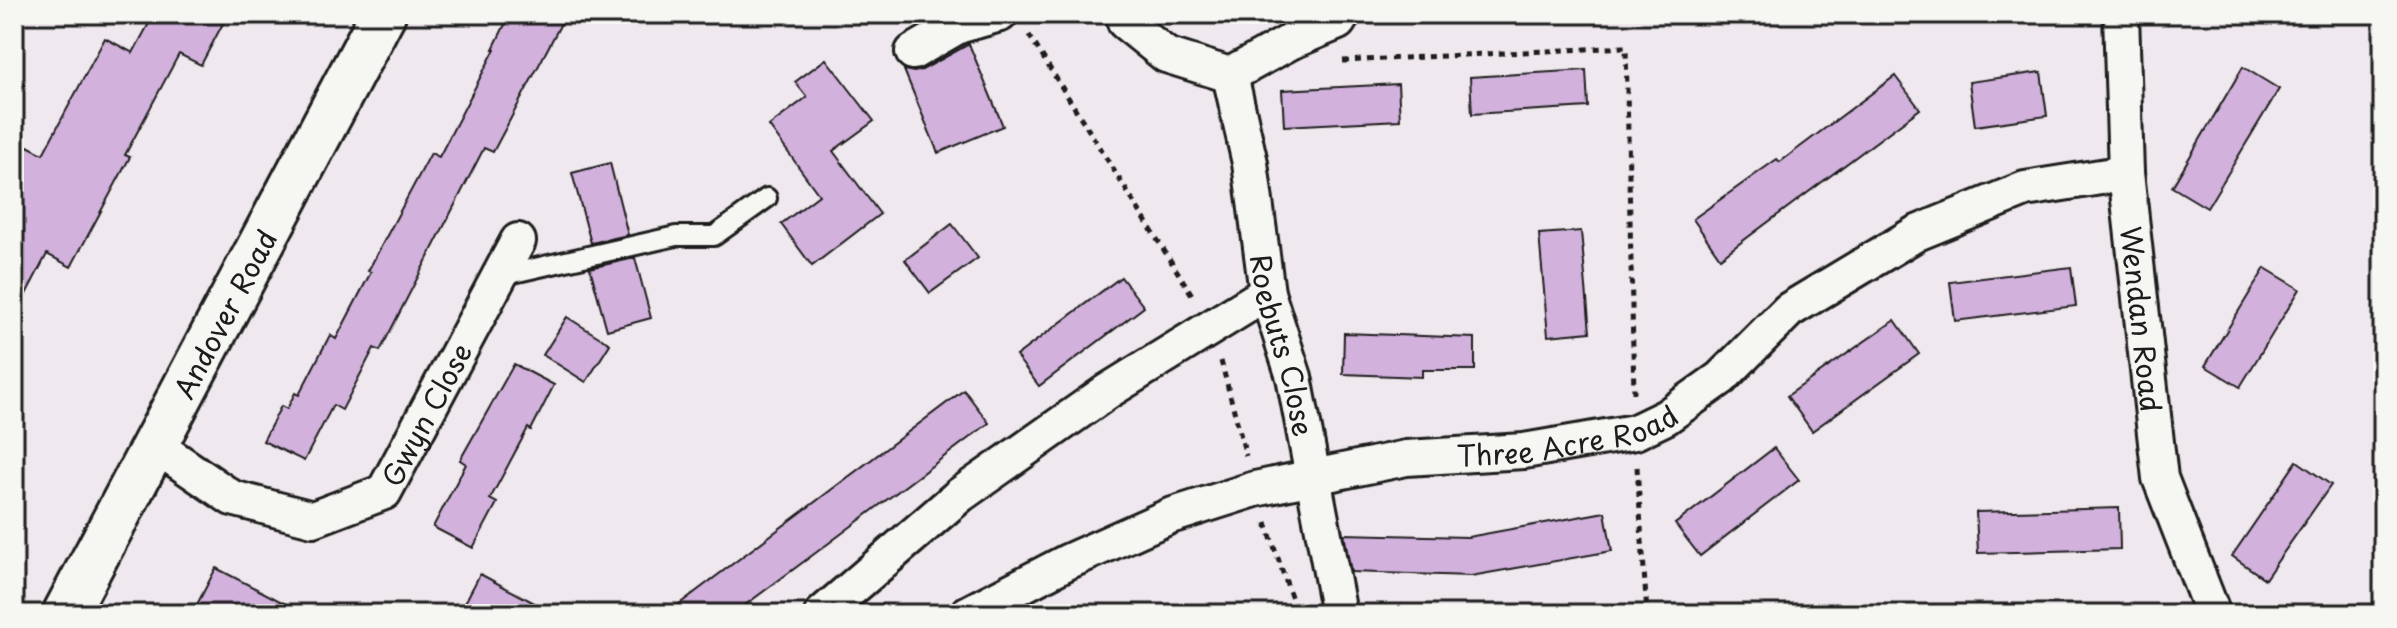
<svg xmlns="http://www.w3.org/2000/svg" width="2397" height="628" font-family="'Playpen Sans',sans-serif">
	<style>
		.building { fill: #d2b1dd; stroke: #1c1c1c; stroke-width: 2 }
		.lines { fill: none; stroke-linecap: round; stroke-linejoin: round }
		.lane-casing { stroke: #1c1c1c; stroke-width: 24 }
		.street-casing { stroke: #1c1c1c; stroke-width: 40 }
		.primary-casing { stroke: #1c1c1c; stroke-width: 50 }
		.path { stroke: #1c1c1c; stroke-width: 5; stroke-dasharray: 6 6; stroke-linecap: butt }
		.lane { stroke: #f6f6f2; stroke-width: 18 }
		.street { stroke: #f6f6f2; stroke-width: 34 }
		.primary { stroke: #f6f6f2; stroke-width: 44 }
		.labels { text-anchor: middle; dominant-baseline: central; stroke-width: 8; stroke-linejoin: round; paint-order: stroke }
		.street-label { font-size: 28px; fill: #1c1c1c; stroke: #f6f6f2 }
	</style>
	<rect width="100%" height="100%" fill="#efe8ee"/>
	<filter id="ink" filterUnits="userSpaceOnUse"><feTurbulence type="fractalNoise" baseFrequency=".0125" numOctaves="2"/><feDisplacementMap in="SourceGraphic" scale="16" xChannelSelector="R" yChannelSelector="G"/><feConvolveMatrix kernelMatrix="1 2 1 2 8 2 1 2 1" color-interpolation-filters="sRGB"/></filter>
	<g filter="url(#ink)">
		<!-- building -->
		<g class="building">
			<path d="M 154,14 L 228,14 L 201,65 L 179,54 L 125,155 L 130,157 L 71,267 L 47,254 L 14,317 L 14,139 L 43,154 L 105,38 L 133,53 Z"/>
			<path d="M 510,14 L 566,14 L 493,152 L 484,148 L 380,351 L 374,348 L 342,410 L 333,405 L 304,461 L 263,441 L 281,406 L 287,409 L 295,393 L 299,395 L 330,335 L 336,339 L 371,272 L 368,271 L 431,153 L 439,157 L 495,49 L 493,49 Z"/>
			<path d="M 969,44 L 1003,126 L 938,153 L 904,70 L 914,72 L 922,70 Z"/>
			<path d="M 826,59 L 874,121 L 833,151 L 880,214 L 812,266 L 781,224 L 819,195 L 769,126 L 807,97 L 795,82 Z"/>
			<path d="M 2243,67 L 2279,89 L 2207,208 L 2172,187 Z"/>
			<path d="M 1586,70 L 1588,107 L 1472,114 L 1470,77 Z"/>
			<path d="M 2041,72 L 2047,116 L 1975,126 L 1969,82 Z"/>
			<path d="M 1895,76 L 1920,109 L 1720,258 L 1693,219 L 1777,159 L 1780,162 Z"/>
			<path d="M 1398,84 L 1400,120 L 1284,126 L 1282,90 Z"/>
			<path d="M 610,163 L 628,235 L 591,243 L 572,173 Z"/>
			<path d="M 952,224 L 978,258 L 930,293 L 905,260 Z"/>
			<path d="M 1581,231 L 1590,332 L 1548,336 L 1539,234 Z"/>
			<path d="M 635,258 L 651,318 L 607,330 L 590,268 Z"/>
			<path d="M 2071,267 L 2076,306 L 1955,321 L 1950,282 Z"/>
			<path d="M 2265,268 L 2300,289 L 2240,387 L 2205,366 Z"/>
			<path d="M 1121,277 L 1144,307 L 1039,386 L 1016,356 Z"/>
			<path d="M 567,317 L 610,344 L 586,382 L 543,355 Z"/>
			<path d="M 1895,320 L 1919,354 L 1812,431 L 1787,396 Z"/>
			<path d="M 1344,333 L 1475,338 L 1475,370 L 1422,370 L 1422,377 L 1343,374 Z"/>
			<path d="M 514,364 L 554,385 L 531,430 L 528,428 L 490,499 L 497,503 L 473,548 L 433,527 L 466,464 L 460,460 Z"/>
			<path d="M 964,390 L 989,423 L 829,543 L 733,614 L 666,614 Z"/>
			<path d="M 1774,448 L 1799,480 L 1700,556 L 1675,524 Z"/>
			<path d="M 2297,461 L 2331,485 L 2265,579 L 2232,556 Z"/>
			<path d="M 2119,508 L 2120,549 L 1978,553 L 1976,512 Z"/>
			<path d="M 1605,512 L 1612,551 L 1471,576 L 1351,572 L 1344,534 L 1468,537 Z"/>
			<path d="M 216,568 L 305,614 L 192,614 Z"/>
			<path d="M 480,574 L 555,614 L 459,614 Z"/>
		</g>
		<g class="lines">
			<!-- lane casing -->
			<g class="lane-casing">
				<path id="lane" d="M 500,276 L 676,236 L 714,236 L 767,198"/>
			</g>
			<!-- street casing -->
			<g class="street-casing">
				<g id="street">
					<path d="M 1124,14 L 1125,22 L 1166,55 L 1230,75 L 1290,42 L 1338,22 L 1343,14"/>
					<path id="s1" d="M 2121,14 L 2126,173 L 2160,478 L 2213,614"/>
					<path d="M 958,26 L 1000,14"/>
					<path d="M 913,52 L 958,26 L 953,14"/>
					<path id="s2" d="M 1230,75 L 1250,163 L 1267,293 L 1294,377 L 1339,614"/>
					<path id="s3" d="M 156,446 L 232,498 L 313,519 L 384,492 L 518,241"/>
					<path d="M 822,614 L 960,495 L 1108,391 L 1267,293"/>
					<path id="s4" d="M 967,614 L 1067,562 L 1170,516 L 1255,489 L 1406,458 L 1524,451 L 1635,432 L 1666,417 L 1721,378 L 1789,310 L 1917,233 L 2025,189 L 2126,173"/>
				</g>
			</g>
			<!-- primary casing -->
			<g class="primary-casing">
				<g id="primary">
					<path id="s5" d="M 65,614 L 383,14"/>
				</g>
			</g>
			<!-- path -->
			<g class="path">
				<path d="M 1029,35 L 1194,298"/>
				<path d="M 1343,61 L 1626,47 L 1634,393"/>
				<path d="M 1221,361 L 1246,456"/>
				<path d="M 1637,467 L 1647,614"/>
				<path d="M 1266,523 L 1297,614"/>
			</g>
			<!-- lane -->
			<use href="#lane" class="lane"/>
			<!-- street -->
			<use href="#street" class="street"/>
			<!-- primary -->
			<use href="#primary" class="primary"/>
		</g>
	</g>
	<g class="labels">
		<!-- street labels -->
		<g class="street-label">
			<text stroke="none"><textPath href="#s5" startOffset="340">Andover Road</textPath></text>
			<text stroke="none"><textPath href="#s1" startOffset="306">Wendan Road</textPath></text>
			<text stroke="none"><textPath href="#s2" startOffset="276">Roebuts Close</textPath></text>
			<text stroke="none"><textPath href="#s3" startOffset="340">Gwyn Close</textPath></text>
			<text stroke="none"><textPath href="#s4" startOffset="632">Three Acre Road</textPath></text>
		</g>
	</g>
	<!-- margin -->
	<rect width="2397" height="628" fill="none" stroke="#f6f6f2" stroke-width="48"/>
	<rect x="24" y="24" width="2349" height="580" fill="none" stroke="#1c1c1c" stroke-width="3" filter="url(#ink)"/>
</svg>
